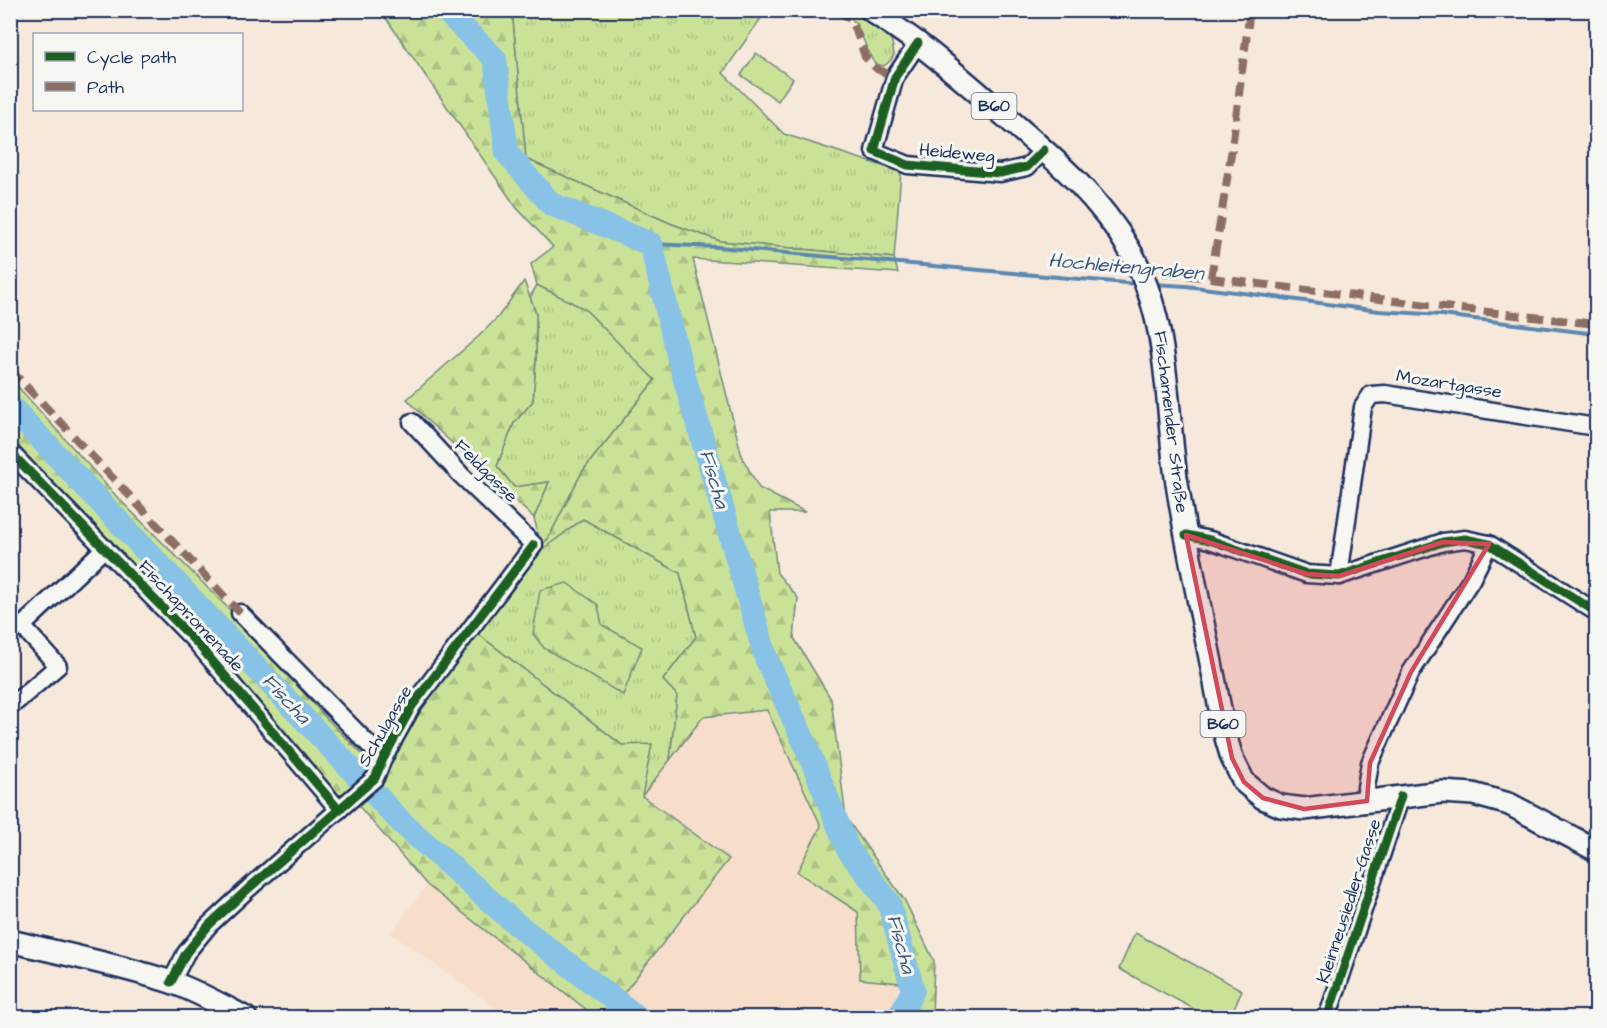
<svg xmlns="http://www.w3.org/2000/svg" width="1607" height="1028" font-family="'Architects Daughter',sans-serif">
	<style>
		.built { fill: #f6decb }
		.grass { fill: url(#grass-tufts); stroke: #72887b; stroke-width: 1.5 }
		.forest { fill: url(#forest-firs); stroke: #72887b; stroke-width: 1.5 }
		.pitch { fill: #cae298; stroke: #72887b; stroke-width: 1.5 }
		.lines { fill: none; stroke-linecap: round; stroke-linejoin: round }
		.stream { stroke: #5c87b0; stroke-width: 4 }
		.river { stroke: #88c2e7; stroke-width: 24 }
		.minor-casing { stroke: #1b2f5e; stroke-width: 21 }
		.major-casing { stroke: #1b2f5e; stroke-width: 26 }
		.minor { stroke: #f6f6f2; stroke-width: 16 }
		.major { stroke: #f6f6f2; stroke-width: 21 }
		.quiet { stroke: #8d6e63; stroke-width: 8; stroke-dasharray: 15 8; stroke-linecap: butt }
		.cycleway-casing { stroke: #f6f6f2; stroke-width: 13 }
		.cycleway { stroke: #1b5e20; stroke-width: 9 }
		.marked { fill: #d1495b; fill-opacity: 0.2; stroke: #d1495b; stroke-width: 4.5; stroke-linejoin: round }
		.labels { text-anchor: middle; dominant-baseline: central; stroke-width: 6; stroke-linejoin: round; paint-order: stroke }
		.shield { fill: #f6f6f2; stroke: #5d6b8a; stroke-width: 1.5 }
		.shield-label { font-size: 16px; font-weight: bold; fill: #1b2f5e }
		.street-label { font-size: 18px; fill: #1b2f5e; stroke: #f6f6f2 }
		.water-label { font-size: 20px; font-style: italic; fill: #365480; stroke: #f6f6f2 }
	</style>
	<defs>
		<pattern id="grass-tufts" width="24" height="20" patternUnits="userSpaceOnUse" patternTransform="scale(1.5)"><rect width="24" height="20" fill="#cae298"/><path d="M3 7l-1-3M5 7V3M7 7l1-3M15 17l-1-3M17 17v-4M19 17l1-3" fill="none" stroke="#adc285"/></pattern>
		<pattern id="forest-firs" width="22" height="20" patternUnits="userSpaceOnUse" patternTransform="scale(1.5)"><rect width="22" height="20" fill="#cae298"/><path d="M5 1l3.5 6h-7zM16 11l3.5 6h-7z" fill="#adc285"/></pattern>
	</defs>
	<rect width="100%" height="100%" fill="#f6e8db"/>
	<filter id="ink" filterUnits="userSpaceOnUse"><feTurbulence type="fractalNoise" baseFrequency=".0167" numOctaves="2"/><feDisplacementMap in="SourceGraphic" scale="12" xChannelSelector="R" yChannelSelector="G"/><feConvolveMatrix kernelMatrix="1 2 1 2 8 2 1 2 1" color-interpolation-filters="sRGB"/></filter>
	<g filter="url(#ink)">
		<!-- built -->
		<g class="built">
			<path d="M 767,710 L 821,826 L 797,872 L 858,912 L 860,978 L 900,983 L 890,1017 L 605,1018 L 729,859 L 642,796 L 703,717 Z"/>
			<path d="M 427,885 L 596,1017 L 508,1017 L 391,933 Z"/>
		</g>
		<!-- grass -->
		<g class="grass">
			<path d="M 512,11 L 766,11 L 723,73 L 784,134 L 901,172 L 894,258 L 720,241 L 672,224 L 526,159 Z"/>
			<path d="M 844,11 L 854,11 L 888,34 L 892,42 L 894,55 L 890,61 L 884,66 L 875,64 C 861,43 865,29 844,11 Z"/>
			<path d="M 537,285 L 585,309 L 655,380 L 582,472 L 548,539 L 541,545 L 534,518 L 549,482 L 514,487 L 497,466 L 514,423 L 533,401 L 536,360 L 536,313 L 530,297 Z"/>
			<path d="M 583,519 L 680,573 L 696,637 L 663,680 L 677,695 L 670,760 L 642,796 L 622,745 L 478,634 L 543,549 Z"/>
		</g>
		<!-- forest -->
		<g class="forest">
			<path d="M 381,11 L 512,11 L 526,159 L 672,224 L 720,241 L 894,258 L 898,273 L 693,259 L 742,457 L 759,488 L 805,512 L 770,512 L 777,573 L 798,598 L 794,638 L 831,699 L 846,818 L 905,901 L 934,961 L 932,1017 L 911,1017 L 917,979 L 900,983 L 860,979 L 858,912 L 797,872 L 821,826 L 767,710 L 703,717 L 670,760 L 677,695 L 663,680 L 696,637 L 680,573 L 583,519 L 543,549 L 541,545 L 548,539 L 582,472 L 655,380 L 585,309 L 537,285 L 531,264 L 553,247 L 516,207 Z"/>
			<path d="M 524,281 L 536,313 L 536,360 L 533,401 L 514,423 L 497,466 L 514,487 L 549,482 L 534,518 L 427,420 L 407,399 L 479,336 L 498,317 Z"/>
			<path d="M 10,378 L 118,498 L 232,612 L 327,719 L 377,769 L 424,702 L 478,634 L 622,745 L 652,744 L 642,796 L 729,859 L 605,1017 L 596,1017 L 427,885 L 357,804 L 340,796 L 11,438 Z"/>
			<path d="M 567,583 L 598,605 L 602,625 L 642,647 L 623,695 L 544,648 L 533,634 L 540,590 Z"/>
		</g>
		<!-- pitch -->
		<g class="pitch">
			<path d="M 756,53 L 793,79 L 778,101 L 741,75 Z"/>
			<path d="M 1135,933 L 1242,990 L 1230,1017 L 1209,1017 L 1119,969 Z"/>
		</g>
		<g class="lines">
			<!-- stream -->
			<g class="stream">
				<path d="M 651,244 L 718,247 L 1137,284"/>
				<path d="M 1153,284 L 1186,286 L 1275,297 L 1379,311 L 1442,315 L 1596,334"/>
			</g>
			<!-- river -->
			<g class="river">
				<path d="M 445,10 L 495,59 L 507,153 L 551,204 L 651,244 L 679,359 L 766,658 L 806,746 L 848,849 L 889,903 L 913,990 L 899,1018"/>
				<path d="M 10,406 L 402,823 L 515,923 L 638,1018"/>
			</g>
			<!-- minor casing -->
			<g class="minor-casing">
				<g id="minor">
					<path d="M 918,43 L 895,77 L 874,151 L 908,165 L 1000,173 L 1027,167 L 1044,150"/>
					<path d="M 10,452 L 197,643 L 339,810"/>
					<path d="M 1186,535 L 1210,540 L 1307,574 L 1339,576 L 1443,542 L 1465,539 L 1489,544 L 1596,612"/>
					<path d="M 1339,576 L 1363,407 L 1371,395 L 1385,394 L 1596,427"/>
					<path d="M 240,613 L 383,759"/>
					<path d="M 10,707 L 58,666 L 22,626 L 105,548"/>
					<path d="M 1367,801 L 1366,787 L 1370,763 L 1411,672 L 1471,580 L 1489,544"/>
					<path d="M 171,982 L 186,953 L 209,925 L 249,888 L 375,778 L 383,759 L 412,706 L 534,545 L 461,475 L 412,422"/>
					<path d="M 1327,1018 L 1401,796"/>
				</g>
			</g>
			<!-- major casing -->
			<g class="major-casing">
				<g id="major">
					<path d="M 871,10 C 887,22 904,32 919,44 C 949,67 977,92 1006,117 C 1051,156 1099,196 1129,249 C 1170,318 1165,400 1176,477 C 1189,563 1209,646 1224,731 L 1232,758 L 1244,782 L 1263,798 L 1281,806 L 1304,809 L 1442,792 L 1473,794 L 1509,804 L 1596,850"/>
					<path d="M 10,941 C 64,954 119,965 171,982 C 197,991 221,1005 246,1018"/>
				</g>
			</g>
			<!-- minor -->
			<use href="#minor" class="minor"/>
			<!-- major -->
			<use href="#major" class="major"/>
			<!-- quiet -->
			<g class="quiet">
				<path d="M 837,10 L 850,19 L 858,36 L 865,57 L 877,69 L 895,77"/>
				<path d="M 1141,271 L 1211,278 L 1452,308 L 1596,324"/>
				<path d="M 1211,278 L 1231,155 L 1250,10"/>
				<path d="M 10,369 L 240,613"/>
			</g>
			<!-- cycleway casing -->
			<g class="cycleway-casing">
				<g id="cycleway">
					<path d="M 918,43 L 895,77 L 874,151 L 908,165 L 1000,173 L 1027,167 L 1044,150"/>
					<path d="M 10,452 L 197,643 L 339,810"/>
					<path d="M 1186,535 L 1210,540 L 1307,574 L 1339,576 L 1443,542 L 1465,539 L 1489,544 L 1596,612"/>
					<path d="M 171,982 L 186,953 L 209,925 L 249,888 L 375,778 L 383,759 L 412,706 L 534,545"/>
					<path d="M 1327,1018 L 1401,796"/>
				</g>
			</g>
			<!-- cycleway -->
			<use href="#cycleway" class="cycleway"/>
		</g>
	</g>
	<!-- marked area -->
	<path class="marked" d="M 1186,535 L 1307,574 L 1339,576 L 1443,542 L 1489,544 L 1411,672 L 1370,763 L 1367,801 L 1304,809 L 1263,798 L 1244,782 L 1232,758 Z"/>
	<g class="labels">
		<!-- shield labels -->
		<g class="shield">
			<rect x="971.5" y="93" width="45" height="26" rx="4.5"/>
			<rect x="1200.5" y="711" width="45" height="26" rx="4.5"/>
		</g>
		<g class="shield-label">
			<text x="994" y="106">B60</text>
			<text x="1223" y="724">B60</text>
		</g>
		<!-- street labels -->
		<g class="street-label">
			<text transform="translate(957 153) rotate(5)">Heideweg</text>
			<text transform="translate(1449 384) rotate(9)">Mozartgasse</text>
			<text transform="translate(1171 422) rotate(83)">Fischamender Straße</text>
			<text transform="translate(486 471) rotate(45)">Feldgasse</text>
			<text transform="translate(191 616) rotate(47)">Fischapromenade</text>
			<text transform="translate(385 726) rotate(-60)">Schulgasse</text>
			<text transform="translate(1349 901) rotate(-72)">Kleinneusiedler-Gasse</text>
		</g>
		<!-- water labels -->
		<g class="water-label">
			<text transform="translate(1126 267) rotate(5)">Hochleitengraben</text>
			<text transform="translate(714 479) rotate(74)">Fischa</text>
			<text transform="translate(286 699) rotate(47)">Fischa</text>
			<text transform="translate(901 944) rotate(75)">Fischa</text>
		</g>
	</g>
	<!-- margin -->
	<rect width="1607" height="1028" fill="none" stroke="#f6f6f2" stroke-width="36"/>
	<rect x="18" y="18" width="1571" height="992" fill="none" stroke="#1b2f5e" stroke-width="2" filter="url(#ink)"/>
	<!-- legend -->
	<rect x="33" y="33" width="210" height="78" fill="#f6f6f2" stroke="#9ea6b7" stroke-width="1.5"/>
	<rect x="45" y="52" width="30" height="9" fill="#1b5e20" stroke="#9ea6b7" stroke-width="1.5"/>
	<text x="87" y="63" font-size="18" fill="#1b2f5e">Cycle path</text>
	<rect x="45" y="82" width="30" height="9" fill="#8d6e63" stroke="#9ea6b7" stroke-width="1.5"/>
	<text x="87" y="93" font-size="18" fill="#1b2f5e">Path</text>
</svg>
